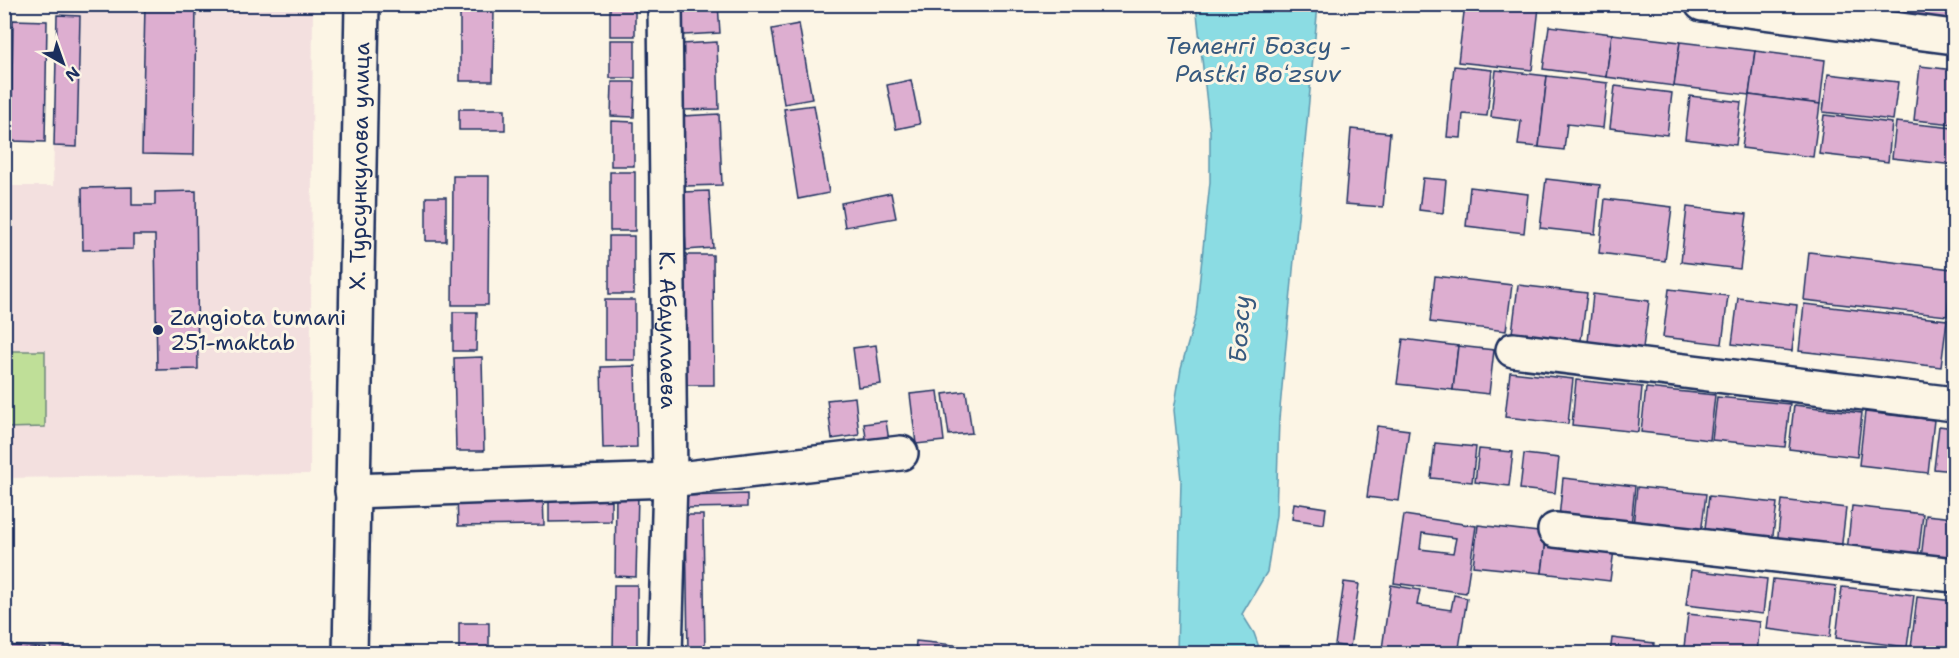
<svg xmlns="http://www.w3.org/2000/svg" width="1959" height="658" font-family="'Shantell Sans',sans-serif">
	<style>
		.built { fill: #f3e0df }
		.green { fill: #bfdf98; stroke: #6d877b; stroke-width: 1.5 }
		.water { fill: #8bdce3; stroke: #5e97ae; stroke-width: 1.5 }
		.building { fill: #ddaed0; stroke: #1b2f5e; stroke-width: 1.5; fill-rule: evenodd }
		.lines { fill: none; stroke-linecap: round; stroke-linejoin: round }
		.minor-casing { stroke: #1b2f5e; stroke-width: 38 }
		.minor { stroke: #fcf5e5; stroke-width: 33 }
		.poi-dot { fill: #1b2f5e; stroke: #fcf5e5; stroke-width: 2 }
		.labels { text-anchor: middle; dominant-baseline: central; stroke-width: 6; stroke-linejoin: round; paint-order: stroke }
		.street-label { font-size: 22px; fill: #1b2f5e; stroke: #fcf5e5 }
		.poi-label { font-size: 22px; fill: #1b2f5e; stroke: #fcf5e5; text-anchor: start }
		.water-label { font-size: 24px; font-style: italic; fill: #375a7f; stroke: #fcf5e5 }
	</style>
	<rect width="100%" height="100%" fill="#fcf5e5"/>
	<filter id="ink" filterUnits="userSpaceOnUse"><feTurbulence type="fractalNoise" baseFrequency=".0167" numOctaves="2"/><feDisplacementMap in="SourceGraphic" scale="12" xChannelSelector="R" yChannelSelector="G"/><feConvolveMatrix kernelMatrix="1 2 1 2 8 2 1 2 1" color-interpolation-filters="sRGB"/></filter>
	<g filter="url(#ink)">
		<!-- built -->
		<path class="built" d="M 57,5 L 313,5 L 310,474 L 5,478 L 4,186 L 53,186 Z"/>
		<!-- green -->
		<path class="green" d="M 4,351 L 45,351 L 45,427 L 5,428 Z"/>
		<!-- water -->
		<path class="water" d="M 1196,5 L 1318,5 L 1279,419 L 1276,515 L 1267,572 L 1242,614 L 1254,633 L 1261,653 L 1177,653 L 1181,480 L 1174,410 L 1181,368 L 1196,315 L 1210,182 L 1210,131 Z"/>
		<!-- building -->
		<g class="building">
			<path d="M 145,4 L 196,4 L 194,155 L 142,154 Z"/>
			<rect x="610" y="4" width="25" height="32"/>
			<path d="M 681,4 L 718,4 L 720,33 L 684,35 Z"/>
			<path d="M 1465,4 L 1515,4 L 1539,7 L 1532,70 L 1458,62 Z"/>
			<path d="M 1836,4 L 1910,4 L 1908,22 L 1835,14 Z"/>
			<path d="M 1910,4 L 1954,4 L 1954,28 L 1908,22 Z"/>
			<path d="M 460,9 L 494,9 L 493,81 L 460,81 Z"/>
			<path d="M 57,15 L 80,16 L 77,147 L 54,146 Z"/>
			<path d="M 13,20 L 47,21 L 45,142 L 11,141 Z"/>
			<path d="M 799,24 L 812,99 L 784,104 L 772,29 Z"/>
			<path d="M 1549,26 L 1612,34 L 1606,77 L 1543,69 Z"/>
			<path d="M 1612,34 L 1680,42 L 1674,86 L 1606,77 Z"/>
			<rect x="610" y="40" width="25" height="38"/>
			<path d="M 717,42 L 719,109 L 683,110 L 681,44 Z"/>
			<path d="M 1680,42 L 1755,51 L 1749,95 L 1674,86 Z"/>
			<path d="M 1755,51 L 1825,60 L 1820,104 L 1749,95 Z"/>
			<path d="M 1454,66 L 1492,70 L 1487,116 L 1463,114 L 1461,138 L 1447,137 Z"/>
			<path d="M 1920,66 L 1954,70 L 1954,124 L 1914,120 Z"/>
			<path d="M 1496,70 L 1547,76 L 1539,147 L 1518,145 L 1521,121 L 1491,117 Z"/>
			<path d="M 1828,74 L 1898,82 L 1893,120 L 1823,112 Z"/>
			<path d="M 1547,76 L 1608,83 L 1603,128 L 1567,124 L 1564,150 L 1539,147 Z"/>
			<path d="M 911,80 L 920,124 L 896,129 L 887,85 Z"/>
			<path d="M 612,82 L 635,82 L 634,117 L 611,116 Z"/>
			<path d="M 1615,86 L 1672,93 L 1667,135 L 1610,128 Z"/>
			<path d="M 1749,95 L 1820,104 L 1813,157 L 1742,148 Z"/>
			<path d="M 1690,96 L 1741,102 L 1736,145 L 1685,139 Z"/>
			<path d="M 814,105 L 829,193 L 798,199 L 784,109 Z"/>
			<rect x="459" y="109" width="46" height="21"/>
			<path d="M 719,114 L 722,185 L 686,186 L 682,116 Z"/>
			<path d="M 1824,115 L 1892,123 L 1888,162 L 1819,154 Z"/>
			<path d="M 611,121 L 634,122 L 634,166 L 611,166 Z"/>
			<path d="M 1896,122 L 1954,128 L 1954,165 L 1892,158 Z"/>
			<path d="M 1351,129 L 1390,133 L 1383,207 L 1345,204 Z"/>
			<rect x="610" y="172" width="25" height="59"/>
			<path d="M 453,176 L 489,176 L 488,305 L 452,305 Z"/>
			<path d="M 1423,178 L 1446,180 L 1443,213 L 1419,210 Z"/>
			<path d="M 1546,179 L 1600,185 L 1595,234 L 1540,228 Z"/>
			<path d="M 132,187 L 132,205 L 155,205 L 155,192 L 196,191 L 198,369 L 157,370 L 155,235 L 133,235 L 133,249 L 83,250 L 82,188 Z"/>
			<path d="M 1470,187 L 1528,194 L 1524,233 L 1466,226 Z"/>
			<path d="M 709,191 L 713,248 L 686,250 L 683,192 Z"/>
			<path d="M 891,193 L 896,218 L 845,227 L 841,203 Z"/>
			<rect x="426" y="197" width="20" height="44"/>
			<path d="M 1605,199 L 1672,207 L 1665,261 L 1599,253 Z"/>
			<path d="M 1687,207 L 1747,214 L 1740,269 L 1681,262 Z"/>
			<rect x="609" y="236" width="25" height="58"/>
			<path d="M 1809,252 L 1952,269 L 1947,316 L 1804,300 Z"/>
			<path d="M 685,255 L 713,255 L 714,385 L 685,385 Z"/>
			<path d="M 1435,276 L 1512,285 L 1506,331 L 1430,322 Z"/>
			<path d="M 1518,285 L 1587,293 L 1581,340 L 1512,333 Z"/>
			<path d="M 1669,289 L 1728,296 L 1722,344 L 1663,337 Z"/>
			<path d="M 1593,294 L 1649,301 L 1643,348 L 1588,342 Z"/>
			<path d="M 1738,298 L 1797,305 L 1792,351 L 1732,344 Z"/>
			<rect x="605" y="300" width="30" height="60"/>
			<path d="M 1804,304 L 1947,320 L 1941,367 L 1799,351 Z"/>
			<path d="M 453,312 L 477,312 L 476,351 L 453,351 Z"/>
			<path d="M 1403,339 L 1458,346 L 1453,390 L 1397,384 Z"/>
			<path d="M 876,345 L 881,384 L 858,387 L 853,348 Z"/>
			<path d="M 1458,346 L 1494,350 L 1489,394 L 1453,390 Z"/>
			<path d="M 482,357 L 484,451 L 456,451 L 454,358 Z"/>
			<path d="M 635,366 L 637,447 L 603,448 L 601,367 Z"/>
			<path d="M 1510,372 L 1573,379 L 1568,424 L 1505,417 Z"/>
			<path d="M 1576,380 L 1642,387 L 1638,432 L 1572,425 Z"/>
			<path d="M 1646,388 L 1715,395 L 1710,440 L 1641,432 Z"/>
			<path d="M 938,391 L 944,441 L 916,444 L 910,394 Z"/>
			<path d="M 966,391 L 972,433 L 949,435 L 943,394 Z"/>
			<path d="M 855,397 L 859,435 L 832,439 L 827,400 Z"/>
			<path d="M 1717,397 L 1790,404 L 1785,447 L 1712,440 Z"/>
			<path d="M 1794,405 L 1862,413 L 1857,457 L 1789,449 Z"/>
			<path d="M 1865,412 L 1934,420 L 1928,473 L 1859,465 Z"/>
			<path d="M 886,421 L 890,448 L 868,451 L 864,424 Z"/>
			<path d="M 1377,426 L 1409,430 L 1399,501 L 1367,497 Z"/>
			<path d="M 1939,426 L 1954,428 L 1954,471 L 1934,469 Z"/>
			<path d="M 1435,443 L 1476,447 L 1472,482 L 1431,478 Z"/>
			<path d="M 1479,449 L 1513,452 L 1509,486 L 1475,482 Z"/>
			<path d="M 1524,454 L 1559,458 L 1555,493 L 1520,489 Z"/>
			<path d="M 1563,478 L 1635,486 L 1631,526 L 1559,518 Z"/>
			<path d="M 1637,487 L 1706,494 L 1701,534 L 1633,526 Z"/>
			<path d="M 616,493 L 638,494 L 636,577 L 615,576 Z"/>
			<path d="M 611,494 L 611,521 L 549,522 L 549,495 Z"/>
			<path d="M 747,494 L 747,507 L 686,508 L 686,496 Z"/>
			<path d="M 543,495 L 544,525 L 458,526 L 457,497 Z"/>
			<path d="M 1709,496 L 1777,503 L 1772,543 L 1704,536 Z"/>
			<path d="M 1782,500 L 1846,508 L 1841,551 L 1777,544 Z"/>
			<path d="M 1294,503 L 1326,508 L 1324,524 L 1292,519 Z"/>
			<path d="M 1852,506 L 1923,514 L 1918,559 L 1847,551 Z"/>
			<path d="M 686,515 L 703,515 L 705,654 L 688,654 Z"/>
			<path d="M 1404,515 L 1476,526 L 1466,593 L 1394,583 ZM 1422,533 L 1456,538 L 1453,553 L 1420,549 Z"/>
			<path d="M 1926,515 L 1954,518 L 1954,563 L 1921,559 Z"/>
			<path d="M 1478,525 L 1547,533 L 1542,573 L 1473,566 Z"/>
			<path d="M 1547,533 L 1615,542 L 1610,581 L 1542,573 Z"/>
			<path d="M 1691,570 L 1767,579 L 1763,614 L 1686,605 Z"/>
			<path d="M 1773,579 L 1836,586 L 1830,637 L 1767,629 Z"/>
			<path d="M 1344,582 L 1359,584 L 1350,647 L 1335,645 Z"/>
			<path d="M 614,585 L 637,585 L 637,654 L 613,654 Z"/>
			<path d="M 1391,585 L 1420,590 L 1417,605 L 1451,610 L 1454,595 L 1467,598 L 1458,654 L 1412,654 L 1382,649 Z"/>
			<path d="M 1842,587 L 1914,595 L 1907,647 L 1836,638 Z"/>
			<path d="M 1917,597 L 1954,601 L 1954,653 L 1911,648 Z"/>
			<path d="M 1688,614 L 1760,622 L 1757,654 L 1740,654 L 1684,647 Z"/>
			<rect x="459" y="623" width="30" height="31"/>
			<path d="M 1612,638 L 1654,643 L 1653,654 L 1610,654 Z"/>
			<path d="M 916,641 L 972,647 L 971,654 L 915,654 Z"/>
			<path d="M 4,645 L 46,648 L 46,654 L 4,654 Z"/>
			<path d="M 51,646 L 118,650 L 118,654 L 51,654 Z"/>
			<path d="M 1659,648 L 1703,654 L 1659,654 Z"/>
			<path d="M 1461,649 L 1502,654 L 1461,654 Z"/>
			<path d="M 122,651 L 170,654 L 122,654 Z"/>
		</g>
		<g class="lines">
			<!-- minor casing -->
			<g class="minor-casing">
				<g id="minor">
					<path id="s1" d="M 665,4 L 670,480 L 665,654"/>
					<path d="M 1702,4 L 1954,37"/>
					<path d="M 1513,350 L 1954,404"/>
					<path d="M 352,491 L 670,480 L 901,453"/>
					<path d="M 1555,530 L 1954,575"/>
					<path id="s2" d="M 350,654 L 362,4"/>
				</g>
			</g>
			<!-- minor -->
			<use href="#minor" class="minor"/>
		</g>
	</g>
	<!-- markers -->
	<circle class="poi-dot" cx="158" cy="330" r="6"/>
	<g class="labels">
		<!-- street labels -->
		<g class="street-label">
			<text stroke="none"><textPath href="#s2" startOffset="488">Х. Турсункулова улица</textPath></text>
			<text stroke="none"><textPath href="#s1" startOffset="326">К. Абдуллаева</textPath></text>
		</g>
		<!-- poi labels -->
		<g class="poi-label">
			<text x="170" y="317">Zangiota tumani<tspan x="170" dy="25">251-maktab</tspan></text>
		</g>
		<!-- water labels -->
		<g class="water-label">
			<text x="1258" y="46">Төменгі Бозсу -<tspan x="1258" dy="28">Pastki Boʻzsuv</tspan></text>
			<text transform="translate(1240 329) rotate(-86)">Бозсу</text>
		</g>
	</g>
	<!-- margin -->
	<rect width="1959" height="658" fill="none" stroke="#fcf5e5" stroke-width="24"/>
	<rect x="12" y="12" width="1935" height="634" fill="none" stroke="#1b2f5e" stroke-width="2" filter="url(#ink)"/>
	<!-- north arrow -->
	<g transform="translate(63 63) rotate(140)" stroke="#fcf5e5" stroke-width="4.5" paint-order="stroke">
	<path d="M0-4.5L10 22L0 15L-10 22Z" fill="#1b2f5e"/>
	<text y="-9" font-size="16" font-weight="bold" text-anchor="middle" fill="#1b2f5e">N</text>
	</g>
</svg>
